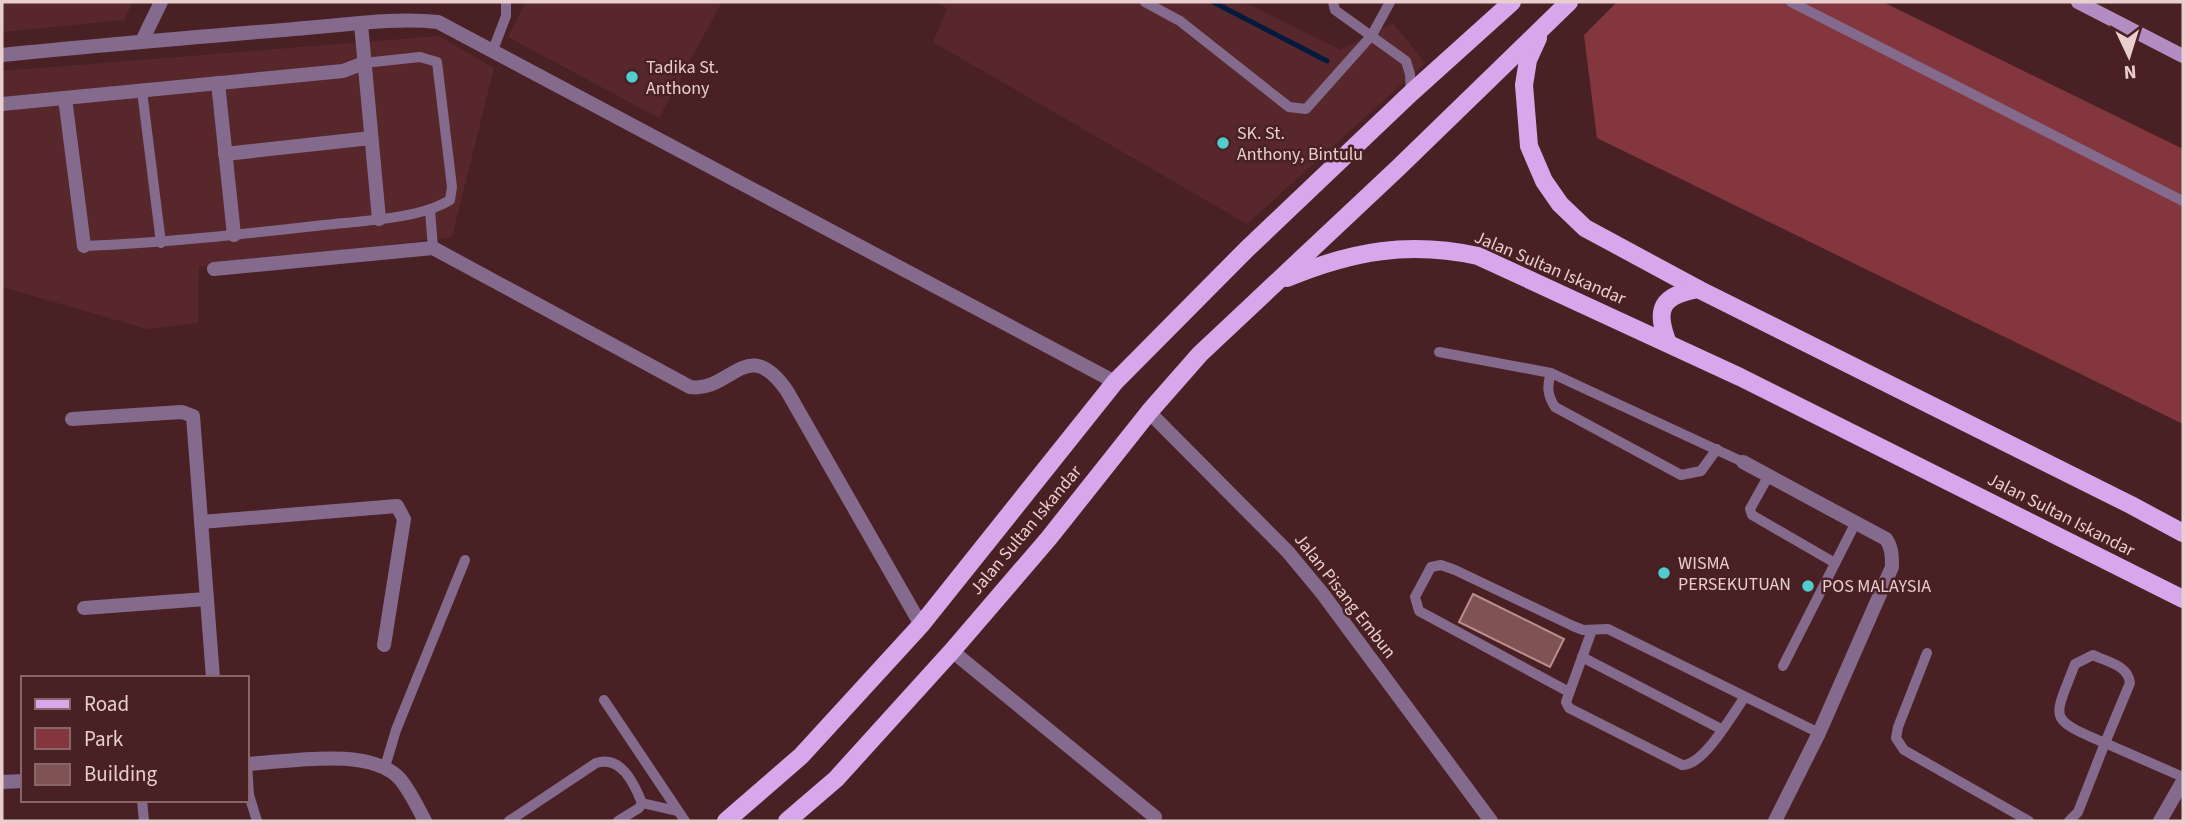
<svg xmlns="http://www.w3.org/2000/svg" width="2185" height="823" font-family="'Source Sans 3',sans-serif">
	<style>
		.built { fill: #57272b }
		.green { fill: #84363e }
		.lines { fill: none; stroke-linecap: round; stroke-linejoin: round }
		.stream { stroke: #011a3e; stroke-width: 5 }
		.building { fill: #7f5254; stroke: #bd8c8d; stroke-width: 2 }
		.service { stroke: #846b8d; stroke-width: 10 }
		.minor { stroke: #846b8d; stroke-width: 14 }
		.secondary { stroke: #b38dc2; stroke-width: 14 }
		.primary { stroke: #d8a6eb; stroke-width: 18 }
		.poi-dot { fill: #52cdcf; stroke: #492124; stroke-width: 2.5 }
		.labels { text-anchor: middle; dominant-baseline: central; stroke-width: 5; stroke-linejoin: round; paint-order: stroke }
		.poi-label { font-size: 18px; fill: #e9cece; stroke: #492124; text-anchor: start }
		.street-label { font-size: 18px; fill: #e9cece; stroke: #492124 }
	</style>
	<rect width="100%" height="100%" fill="#492124"/>
	<!-- built -->
	<g class="built">
		<path d="M 2,2 L 133,2 L 124,20 L 2,32 Z"/>
		<path d="M 526,2 L 722,2 L 659,118 L 508,37 Z"/>
		<path d="M 936,2 L 1244,2 L 1341,50 L 1393,23 L 1425,63 L 1247,224 L 933,42 L 947,9 Z"/>
		<path d="M 439,36 L 494,68 L 452,237 L 199,267 L 198,323 L 147,329 L 2,287 L 2,71 Z"/>
	</g>
	<!-- green -->
	<path class="green" d="M 1617,2 L 1883,2 L 2183,149 L 2183,424 L 1597,138 L 1584,35 Z"/>
	<g class="lines">
		<!-- stream -->
		<path class="stream" d="M 1213,2 L 1327,61"/>
	</g>
	<!-- building -->
	<path class="building" d="M 1473,594 L 1564,639 L 1550,667 L 1459,622 Z"/>
	<g class="lines">
		<!-- service -->
		<g class="service">
			<path d="M 1145,2 L 1180,21 L 1289,107 L 1306,109 L 1372,35 L 1390,2"/>
			<path d="M 1333,2 L 1335,10 L 1406,61 L 1410,74 L 1411,93"/>
			<path d="M 1791,2 L 2183,201"/>
			<path d="M 493,50 L 506,16 L 506,2"/>
			<path d="M 142,91 L 161,243"/>
			<path d="M 430,210 L 433,248"/>
			<path d="M 84,246 C 164,243 244,234 324,225 C 360,221 420,219 450,200 L 452,187 L 437,62 L 420,57 L 364,63"/>
			<path d="M 1439,352 L 1551,373 L 1743,462"/>
			<path d="M 1551,373 C 1547,386 1547,395 1555,407 L 1681,475 L 1701,471 L 1717,449"/>
			<path d="M 1769,475 L 1750,509 L 1752,515 L 1835,563"/>
			<path d="M 1592,630 L 1566,702 L 1569,708 L 1682,765 C 1704,766 1732,714 1745,697"/>
			<path d="M 1927,653 L 1898,727 L 1896,738 L 1904,750 L 2029,821"/>
			<path d="M 2093,655 C 2107,662 2128,665 2130,683 L 2105,743 C 2047,718 2053,721 2075,664 Z"/>
			<path d="M 1582,657 L 1721,729"/>
			<path d="M 1783,666 L 1856,522"/>
			<path d="M 1569,692 L 1419,611 L 1415,597 L 1431,567 L 1441,565 L 1455,570 L 1573,626 L 1583,630 L 1608,629 L 1819,733"/>
			<path d="M 604,700 L 685,821"/>
			<path d="M 247,764 L 249,795 L 257,821"/>
			<path d="M 385,767 L 396,730 L 465,560"/>
			<path d="M 142,800 L 144,821"/>
			<path d="M 642,803 L 677,811"/>
			<path d="M 509,821 L 596,763 C 621,755 634,783 642,803 L 639,808 L 618,821"/>
			<path d="M 2069,821 L 2078,812 L 2105,743 L 2183,777"/>
		</g>
		<!-- minor -->
		<g class="minor">
			<path d="M 361,24 L 379,219"/>
			<path d="M 142,41 L 161,2"/>
			<path d="M 2,55 C 99,45 197,37 294,29 C 341,26 391,17 438,22 L 1115,382"/>
			<path d="M 218,83 L 234,235"/>
			<path d="M 65,98 L 84,246"/>
			<path d="M 2,104 L 343,71 L 364,63"/>
			<path d="M 225,154 L 371,138"/>
			<path d="M 214,269 L 433,248 L 690,387 C 731,393 747,333 787,391 L 921,625"/>
			<path d="M 1149,412 L 1288,552 L 1322,593 L 1491,821"/>
			<path d="M 72,419 L 182,412 L 193,416 L 213,678"/>
			<path d="M 1743,462 L 1886,539 C 1892,548 1892,556 1892,567 L 1819,733 L 1775,821"/>
			<path d="M 201,522 L 397,506 L 404,519 L 384,645"/>
			<path d="M 84,608 L 206,599"/>
			<path d="M 952,651 L 1155,817"/>
			<path d="M 247,764 C 288,762 370,746 400,779 C 410,791 418,808 425,821"/>
			<path d="M 2,782 L 23,781"/>
			<path d="M 2160,821 L 2183,781"/>
		</g>
		<!-- secondary -->
		<path class="secondary" d="M 2078,2 L 2183,56"/>
		<!-- primary -->
		<g class="primary">
			<path d="M 1538,38 L 1528,60 L 1524,85 L 1529,146 L 1544,181 L 1560,204 L 1585,228 L 1698,289 L 2131,505 L 2183,533"/>
			<path d="M 1287,278 C 1352,251 1409,241 1478,256 L 1740,377 L 2183,599"/>
			<path d="M 1668,343 C 1654,308 1662,296 1698,289"/>
			<path d="M 726,821 L 801,756 L 921,625 L 1115,382 L 1247,249 L 1411,93 L 1512,2"/>
			<path d="M 787,821 L 836,779 L 952,651 L 1049,538 L 1149,412 L 1200,354 L 1398,168 L 1569,2"/>
		</g>
	</g>
	<!-- markers -->
	<g class="poi-dot">
		<circle cx="632" cy="77" r="7"/>
		<circle cx="1223" cy="143" r="7"/>
		<circle cx="1664" cy="573" r="7"/>
		<circle cx="1808" cy="586" r="7"/>
	</g>
	<g class="labels">
		<!-- poi labels -->
		<g class="poi-label">
			<text x="646" y="67">Tadika St.<tspan x="646" dy="21">Anthony</tspan></text>
			<text x="1237" y="133">SK. St.<tspan x="1237" dy="21">Anthony, Bintulu</tspan></text>
			<text x="1678" y="563">WISMA<tspan x="1678" dy="21">PERSEKUTUAN</tspan></text>
			<text x="1822" y="586">POS MALAYSIA</text>
		</g>
		<!-- street labels -->
		<g class="street-label">
			<text transform="translate(1550 268) rotate(23)">Jalan Sultan Iskandar</text>
			<text transform="translate(2061 515) rotate(27)">Jalan Sultan Iskandar</text>
			<text transform="translate(1026 530) rotate(-50)">Jalan Sultan Iskandar</text>
			<text transform="translate(1345 596) rotate(52)">Jalan Pisang Embun</text>
		</g>
	</g>
	<!-- border -->
	<rect width="2185" height="823" fill="none" stroke="#e9cece" stroke-width="7"/>
	<!-- legend -->
	<rect x="21" y="676" width="228" height="126" fill="#492124" stroke="#896668" stroke-width="2"/>
	<rect x="35" y="699" width="35" height="10" fill="#d8a6eb" stroke="#896668" stroke-width="2"/>
	<text x="84" y="711" font-size="21" fill="#e9cece">Road</text>
	<rect x="35" y="728" width="35" height="21" fill="#84363e" stroke="#896668" stroke-width="2"/>
	<text x="84" y="746" font-size="21" fill="#e9cece">Park</text>
	<rect x="35" y="764" width="35" height="21" fill="#7f5254" stroke="#896668" stroke-width="2"/>
	<text x="84" y="781" font-size="21" fill="#e9cece">Building</text>
	<!-- north arrow -->
	<g transform="translate(2129 56) rotate(176)" stroke="#492124" stroke-width="5" paint-order="stroke">
	<path d="M0-5L12 26L0 18L-12 26Z" fill="#e9cece"/>
	<text y="-10" font-size="19" font-weight="bold" text-anchor="middle" fill="#e9cece">N</text>
	</g>
</svg>
